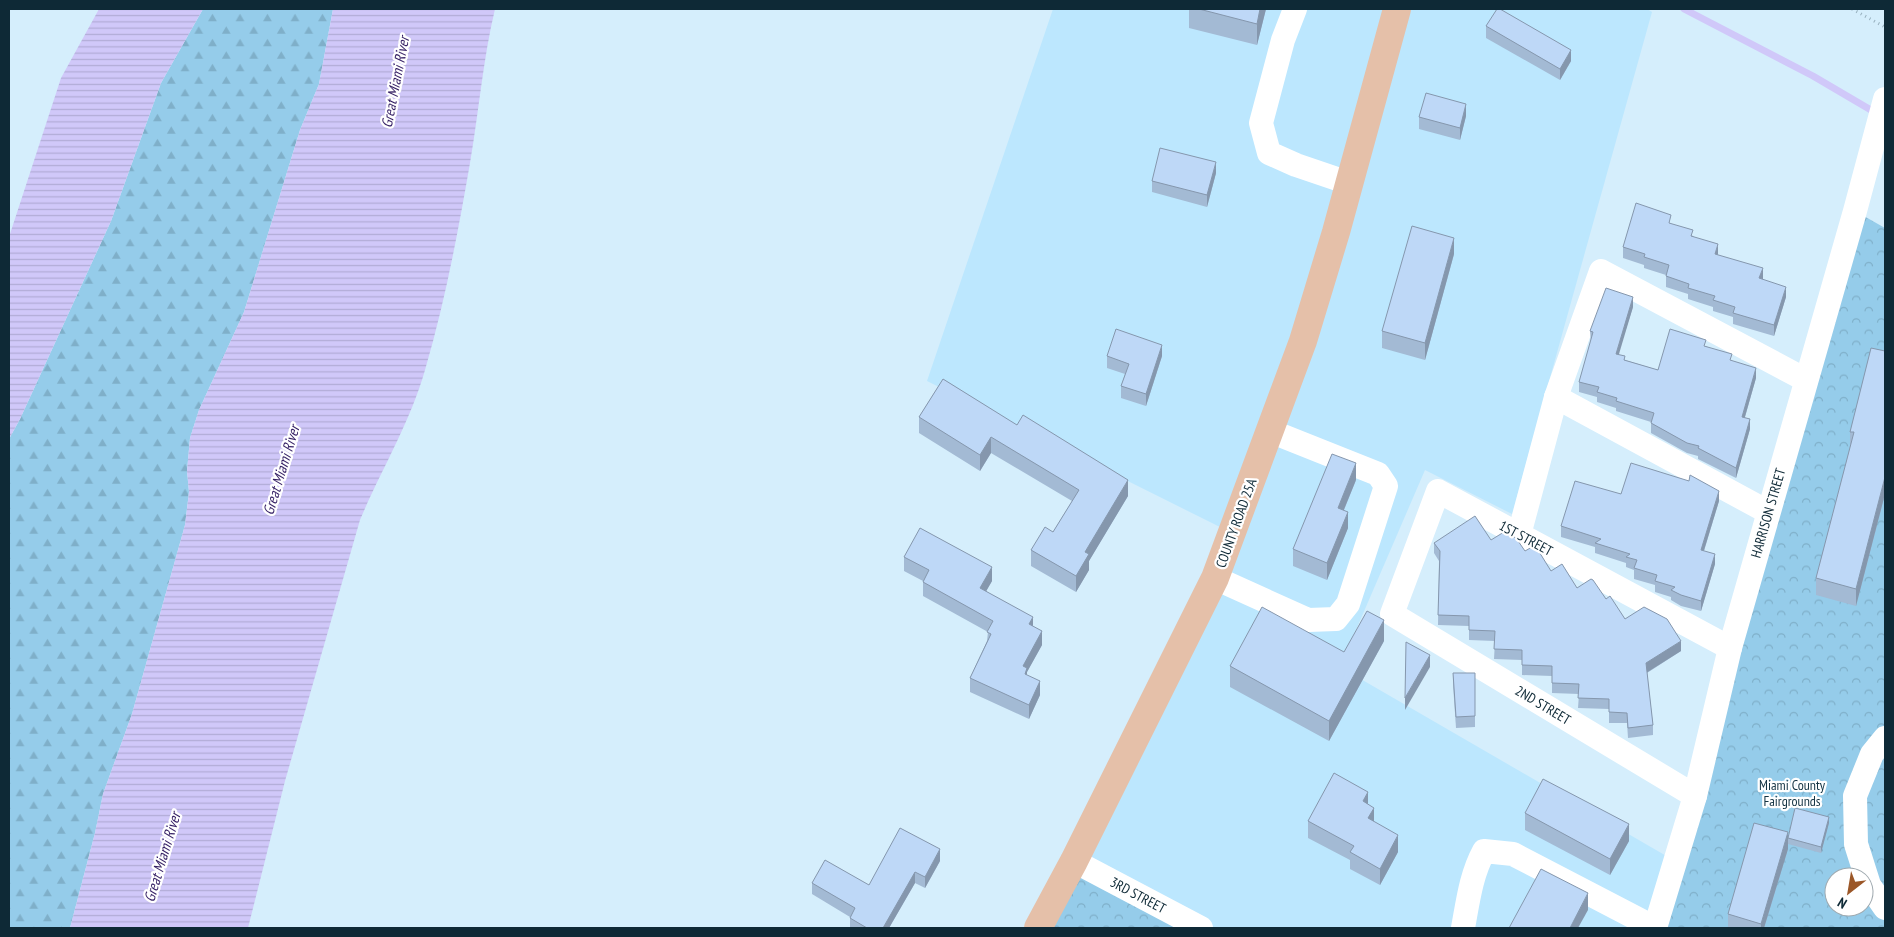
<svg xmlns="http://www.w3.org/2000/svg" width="1894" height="937" font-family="'PT Sans Narrow',sans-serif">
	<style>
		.built { fill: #bce7fe }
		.forest { fill: url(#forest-firs) }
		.park { fill: url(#park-crowns); fill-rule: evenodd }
		.water { fill: url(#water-rules) }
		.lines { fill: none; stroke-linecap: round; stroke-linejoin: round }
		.stream { stroke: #d0c8f9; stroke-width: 7 }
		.path { stroke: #98b1bf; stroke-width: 3; stroke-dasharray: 1 4; stroke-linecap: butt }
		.minor { stroke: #fff; stroke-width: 24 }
		.major { stroke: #e5c0a9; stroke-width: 28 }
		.wall { fill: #a3bad4 }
		.shaded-wall { fill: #8597ad }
		.building { fill: #bed8f7; stroke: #8597ad }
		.labels { text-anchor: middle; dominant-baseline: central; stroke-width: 4.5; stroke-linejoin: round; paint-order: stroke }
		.street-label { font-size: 14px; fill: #0e2936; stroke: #fff }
		.park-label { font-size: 14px; fill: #143343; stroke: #fff }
		.water-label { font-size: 15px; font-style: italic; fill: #341f64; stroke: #fff }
	</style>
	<defs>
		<pattern id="forest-firs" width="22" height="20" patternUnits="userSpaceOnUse" patternTransform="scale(1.25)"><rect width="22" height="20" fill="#95ccea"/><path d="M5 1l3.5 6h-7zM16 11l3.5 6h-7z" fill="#7fafc9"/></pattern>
		<pattern id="park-crowns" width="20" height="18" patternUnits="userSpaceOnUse" patternTransform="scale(1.25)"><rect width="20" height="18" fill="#95ccea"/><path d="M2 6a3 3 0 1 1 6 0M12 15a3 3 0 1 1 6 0" fill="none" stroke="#7fafc9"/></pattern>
		<pattern id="water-rules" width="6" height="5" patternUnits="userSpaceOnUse" patternTransform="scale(1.25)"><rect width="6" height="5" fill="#d0c8f9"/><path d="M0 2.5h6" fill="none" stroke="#b1acd6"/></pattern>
	</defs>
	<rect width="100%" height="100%" fill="#d5eefc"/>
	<!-- built -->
	<path class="built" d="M 1053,9 L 1647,9 L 1652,12 L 1512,514 L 1425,470 L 1340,667 L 1675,861 L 1655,928 L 1201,928 L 1074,861 L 1232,533 L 927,381 Z"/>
	<!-- forest -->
	<path class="forest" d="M 203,9 L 333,9 L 319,84 L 300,130 L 244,312 L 199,410 L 190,438 L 187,471 L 189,492 L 185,525 L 132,714 L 103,794 L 95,833 L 70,928 L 9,928 L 9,439 L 20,419 L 111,221 L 161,83 Z"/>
	<!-- park -->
	<g class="park">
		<path d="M 1855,211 L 1885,228 L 1885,928 L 1655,928 ZM 1834,877 L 1864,877 L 1864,907 L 1834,907 Z"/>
		<path d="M 1074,861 L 1201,928 L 1038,928 Z"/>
	</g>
	<!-- water -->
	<g class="water">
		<path d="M 99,9 L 203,9 L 161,83 L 111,221 L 20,419 L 9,439 L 9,237 L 61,78 Z"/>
		<path d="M 333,9 L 495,9 C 483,59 479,111 470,163 C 458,232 445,302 425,370 C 410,423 381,470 360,520 L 285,781 L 248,928 L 70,928 L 95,833 L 103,794 L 132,714 L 185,525 L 189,492 L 187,471 L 190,438 L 199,410 L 244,312 L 300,130 L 319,84 Z"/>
	</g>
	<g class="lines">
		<!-- stream -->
		<path class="stream" d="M 1684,9 L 1813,76 L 1876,113"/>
		<!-- path -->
		<path class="path" d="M 1852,9 L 1885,27"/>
		<!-- minor -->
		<g class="minor">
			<path d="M 1295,9 L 1283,40 L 1261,123 L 1269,153 L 1296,165 L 1349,183"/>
			<path d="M 1556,397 L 1768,512"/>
			<path d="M 1519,535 L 1556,397 L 1601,271 L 1806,380"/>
			<path d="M 1215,578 L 1308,620 L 1336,619 L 1348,604 L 1386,486 L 1378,474 L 1270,431"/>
			<path d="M 1885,738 L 1872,754 L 1855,796 L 1856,844 L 1869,885 L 1885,908"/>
			<path d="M 1695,796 L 1392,614 L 1438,491 L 1730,648"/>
			<path d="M 1074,861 L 1201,928"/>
			<path d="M 1463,928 C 1468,901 1471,875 1484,851 L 1513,854 L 1655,928"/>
			<path d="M 1655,928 L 1695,796 L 1730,648 L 1855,211 L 1885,99"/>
		</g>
		<!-- major -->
		<path class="major" d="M 1038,928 L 1074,861 L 1215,578 L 1303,341 L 1336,232 L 1397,9"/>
	</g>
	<!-- wall -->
	<g class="wall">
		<path d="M 1189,9 L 1266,9 L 1257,45 L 1189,28 Z"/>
		<path d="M 1486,26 L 1571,61 L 1560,80 L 1486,38 Z"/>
		<path d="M 1466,116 L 1460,140 L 1419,129 L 1419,117 Z"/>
		<path d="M 1216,173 L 1207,207 L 1152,192 L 1152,181 Z"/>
		<path d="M 1671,224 L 1693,236 L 1718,255 L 1762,279 L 1786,297 L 1774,336 L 1733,324 L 1733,317 L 1713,311 L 1713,307 L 1688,299 L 1688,294 L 1666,287 L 1666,275 L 1644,268 L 1644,265 L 1623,258 L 1623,247 Z"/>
		<path d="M 1454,254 L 1425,360 L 1382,348 L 1382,331 Z"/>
		<path d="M 1633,307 L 1618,354 L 1625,360 L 1658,370 L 1706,346 L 1732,361 L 1756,378 L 1745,417 L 1750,429 L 1736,478 L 1698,459 L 1698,456 L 1687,453 L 1651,433 L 1651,422 L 1616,411 L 1616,408 L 1597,402 L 1597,397 L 1579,392 L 1579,382 L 1591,342 L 1590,331 Z"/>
		<path d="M 1885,351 L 1885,494 L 1856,606 L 1816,595 L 1816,578 L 1850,447 L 1850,432 Z"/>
		<path d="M 1107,356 L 1162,356 L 1146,406 L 1121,398 L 1121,386 L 1125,374 L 1107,368 Z"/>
		<path d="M 943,379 L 1128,496 L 1089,561 L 1089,570 L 1076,592 L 1031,566 L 1031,550 L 1053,532 L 1072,501 L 991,453 L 980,471 L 919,433 L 919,417 Z"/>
		<path d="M 1356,480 L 1344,510 L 1348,528 L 1327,580 L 1293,566 L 1293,549 Z"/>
		<path d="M 1621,494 L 1719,501 L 1704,551 L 1715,564 L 1701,611 L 1681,606 L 1671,600 L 1671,597 L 1655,592 L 1655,585 L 1634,579 L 1634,570 L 1626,567 L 1626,563 L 1595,553 L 1595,547 L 1561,537 L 1561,526 Z"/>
		<path d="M 1491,540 L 1525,551 L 1551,571 L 1577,588 L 1606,599 L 1625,619 L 1681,651 L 1647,673 L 1653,725 L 1653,735 L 1628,738 L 1627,723 L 1609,723 L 1609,709 L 1578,708 L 1579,694 L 1552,693 L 1552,676 L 1522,675 L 1522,660 L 1494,659 L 1495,641 L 1469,640 L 1469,626 L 1438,625 L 1439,561 L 1434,553 L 1434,543 Z"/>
		<path d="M 904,557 L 992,581 L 986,591 L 1033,626 L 1042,645 L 1027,672 L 1027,675 L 1040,695 L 1029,719 L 970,692 L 970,678 L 987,641 L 988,632 L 923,596 L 923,581 L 904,571 Z"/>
		<path d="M 1384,641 L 1329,741 L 1230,687 L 1230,666 L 1344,652 Z"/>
		<path d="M 1453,673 L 1475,673 L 1475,727 L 1456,728 L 1453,684 Z"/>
		<path d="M 1368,804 L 1374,822 L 1398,852 L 1380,885 L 1350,869 L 1350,860 L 1308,838 L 1308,821 Z"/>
		<path d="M 1525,813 L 1629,841 L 1610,875 L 1525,830 Z"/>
		<path d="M 1829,823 L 1821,853 L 1788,844 L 1788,849 L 1764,928 L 1728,928 L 1728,914 L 1788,836 Z"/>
		<path d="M 940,861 L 925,888 L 915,883 L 889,928 L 850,928 L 850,917 L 812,894 L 812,883 L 869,885 Z"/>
	</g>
	<!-- shaded-wall -->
	<g class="shaded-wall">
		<path d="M 1260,9 L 1266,9 L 1257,45 L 1257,24 Z"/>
		<path d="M 1571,50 L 1571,61 L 1560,80 L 1560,69 Z"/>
		<path d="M 1466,104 L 1466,116 L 1460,140 L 1460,128 Z"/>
		<path d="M 1216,162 L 1216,173 L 1207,207 L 1207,195 Z"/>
		<path d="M 1454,238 L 1454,254 L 1425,360 L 1425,343 Z"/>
		<path d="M 1718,244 L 1718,255 L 1715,254 Z"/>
		<path d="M 1763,268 L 1763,279 L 1759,289 L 1759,278 Z"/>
		<path d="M 1786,287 L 1786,297 L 1774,336 L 1774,325 Z"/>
		<path d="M 1633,297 L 1633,307 L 1616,364 L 1616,354 Z"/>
		<path d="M 1162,345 L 1162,356 L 1146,406 L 1146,394 Z"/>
		<path d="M 1756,368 L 1756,378 L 1742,427 L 1742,417 Z"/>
		<path d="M 1750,419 L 1750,429 L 1736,478 L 1736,468 Z"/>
		<path d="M 991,437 L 991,453 L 980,471 L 980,455 Z"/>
		<path d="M 1356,463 L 1356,480 L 1338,524 L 1338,508 Z"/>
		<path d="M 1885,477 L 1885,494 L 1856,606 L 1856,589 Z"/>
		<path d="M 1128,480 L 1128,496 L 1089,561 L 1089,570 L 1076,592 L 1076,576 L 1085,552 Z"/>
		<path d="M 1719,491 L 1719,501 L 1701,560 L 1701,550 Z"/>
		<path d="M 1348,512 L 1348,528 L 1327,580 L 1327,563 Z"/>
		<path d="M 1715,554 L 1715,564 L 1701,611 L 1701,601 Z"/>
		<path d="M 992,567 L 992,581 L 980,602 L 980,588 Z"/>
		<path d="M 1033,617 L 1033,631 L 1029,624 Z"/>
		<path d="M 1384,620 L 1384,641 L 1329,741 L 1329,721 Z"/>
		<path d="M 1042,631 L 1042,645 L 1027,672 L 1027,683 L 1023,666 Z"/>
		<path d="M 1681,641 L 1681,651 L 1646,673 L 1646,663 Z"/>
		<path d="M 1430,655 L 1430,667 L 1405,710 L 1405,698 Z"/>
		<path d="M 1040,681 L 1040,695 L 1029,719 L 1029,705 Z"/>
		<path d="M 1368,792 L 1368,809 L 1363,801 Z"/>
		<path d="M 1374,808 L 1374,825 L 1368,818 Z"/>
		<path d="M 1829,817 L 1829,823 L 1821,853 L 1821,847 Z"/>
		<path d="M 1629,824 L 1629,841 L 1610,875 L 1610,859 Z"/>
		<path d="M 1788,832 L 1788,849 L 1764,928 L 1761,928 L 1761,924 Z"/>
		<path d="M 1398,835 L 1398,852 L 1380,885 L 1380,869 Z"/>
		<path d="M 940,849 L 940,861 L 925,888 L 925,877 Z"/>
		<path d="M 915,872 L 915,883 L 889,928 L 883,928 Z"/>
		<path d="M 1588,893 L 1588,910 L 1578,928 L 1570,928 Z"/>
	</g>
	<!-- building -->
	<g class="building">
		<path d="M 1199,9 L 1260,9 L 1257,24 Z"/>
		<path d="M 1497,9 L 1500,9 L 1571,50 L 1560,69 L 1486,26 Z"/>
		<path d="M 1426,93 L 1466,104 L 1460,128 L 1419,117 Z"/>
		<path d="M 1160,148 L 1216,162 L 1207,195 L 1152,181 Z"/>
		<path d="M 1636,203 L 1671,215 L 1669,223 L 1693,230 L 1691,236 L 1718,244 L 1715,254 L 1763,268 L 1759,278 L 1786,287 L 1774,325 L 1733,313 L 1735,307 L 1713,300 L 1715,296 L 1688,288 L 1689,284 L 1666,276 L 1669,265 L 1644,257 L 1645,254 L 1623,247 Z"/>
		<path d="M 1412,226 L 1454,238 L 1425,343 L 1382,331 Z"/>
		<path d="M 1606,288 L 1633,297 L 1616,354 L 1625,356 L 1624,360 L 1658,370 L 1670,329 L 1706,340 L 1704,346 L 1732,354 L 1730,360 L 1756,368 L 1742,417 L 1750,419 L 1736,468 L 1698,448 L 1699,446 L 1687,443 L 1651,423 L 1654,413 L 1616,401 L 1617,398 L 1597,392 L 1599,387 L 1579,382 L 1593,332 L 1590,331 Z"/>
		<path d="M 1116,329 L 1162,345 L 1146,394 L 1121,386 L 1129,364 L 1107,356 Z"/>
		<path d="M 1871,348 L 1885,351 L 1885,477 L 1856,589 L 1816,578 L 1854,432 L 1850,432 Z"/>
		<path d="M 943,379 L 1017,425 L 1023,415 L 1128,480 L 1085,552 L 1089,554 L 1076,576 L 1031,550 L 1045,527 L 1053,532 L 1079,490 L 991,437 L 980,455 L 919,417 Z"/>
		<path d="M 1332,454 L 1356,463 L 1338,508 L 1348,512 L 1327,563 L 1293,549 Z"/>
		<path d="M 1631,463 L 1689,481 L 1690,475 L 1719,491 L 1701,550 L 1715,554 L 1701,601 L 1681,595 L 1671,590 L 1675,587 L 1655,581 L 1657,575 L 1634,568 L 1637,560 L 1626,557 L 1630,554 L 1595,543 L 1601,539 L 1561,526 L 1575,481 L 1621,494 Z"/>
		<path d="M 1475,516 L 1491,540 L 1504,532 L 1516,538 L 1525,551 L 1532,547 L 1538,550 L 1551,571 L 1562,564 L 1577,588 L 1591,579 L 1593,580 L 1606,599 L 1610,596 L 1625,619 L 1644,607 L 1667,619 L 1681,641 L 1646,663 L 1653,725 L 1628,728 L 1627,713 L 1609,712 L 1609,699 L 1578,698 L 1579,684 L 1552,683 L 1552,666 L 1522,665 L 1522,650 L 1494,649 L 1495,631 L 1469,630 L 1469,616 L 1438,615 L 1440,551 L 1434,543 Z"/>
		<path d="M 920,528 L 992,567 L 980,588 L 1033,617 L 1029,624 L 1042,631 L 1023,666 L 1027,668 L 1025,674 L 1040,681 L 1029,705 L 970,678 L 991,634 L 987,632 L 993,621 L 923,582 L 929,570 L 904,557 Z"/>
		<path d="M 1262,607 L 1344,652 L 1367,611 L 1384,620 L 1329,721 L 1230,666 Z"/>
		<path d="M 1406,642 L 1430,655 L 1405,698 Z"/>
		<path d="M 1453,673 L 1475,673 L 1475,716 L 1456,717 Z"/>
		<path d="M 1334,773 L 1368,792 L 1363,801 L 1374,808 L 1368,818 L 1398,835 L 1380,869 L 1350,852 L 1354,846 L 1308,821 Z"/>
		<path d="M 1543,779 L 1629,824 L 1610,859 L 1525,813 Z"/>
		<path d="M 1795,808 L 1829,817 L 1821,847 L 1788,838 Z"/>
		<path d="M 1754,823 L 1788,832 L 1761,924 L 1728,914 Z"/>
		<path d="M 900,828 L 940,849 L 925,877 L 915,872 L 883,928 L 867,928 L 850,918 L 855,908 L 812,883 L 825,860 L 869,885 Z"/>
		<path d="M 1541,869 L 1588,893 L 1570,928 L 1509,928 Z"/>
	</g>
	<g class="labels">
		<!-- street labels -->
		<g class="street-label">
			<text transform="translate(1768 513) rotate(-74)">HARRISON STREET</text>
			<text transform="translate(1236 523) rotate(-70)">COUNTY ROAD 25A</text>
			<text transform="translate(1526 538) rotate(28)">1ST STREET</text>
			<text transform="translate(1543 705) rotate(31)">2ND STREET</text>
			<text transform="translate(1138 895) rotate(28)">3RD STREET</text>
		</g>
		<!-- park labels -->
		<g class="park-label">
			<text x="1792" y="785">Miami County<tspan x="1792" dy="16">Fairgrounds</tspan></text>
		</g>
		<!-- water labels -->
		<g class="water-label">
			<text transform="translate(395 82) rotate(-79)">Great Miami River</text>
			<text transform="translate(281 470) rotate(-73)">Great Miami River</text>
			<text transform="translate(162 857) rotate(-73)">Great Miami River</text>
		</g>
	</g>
	<!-- border -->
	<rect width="1894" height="937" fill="none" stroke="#0e2936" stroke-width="20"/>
	<!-- north arrow -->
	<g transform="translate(1849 892) rotate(211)"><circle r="24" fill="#ffffff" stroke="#9fa9af"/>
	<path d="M0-4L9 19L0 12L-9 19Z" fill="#9b5728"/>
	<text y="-8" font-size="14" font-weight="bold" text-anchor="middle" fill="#0e2936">N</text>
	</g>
</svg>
